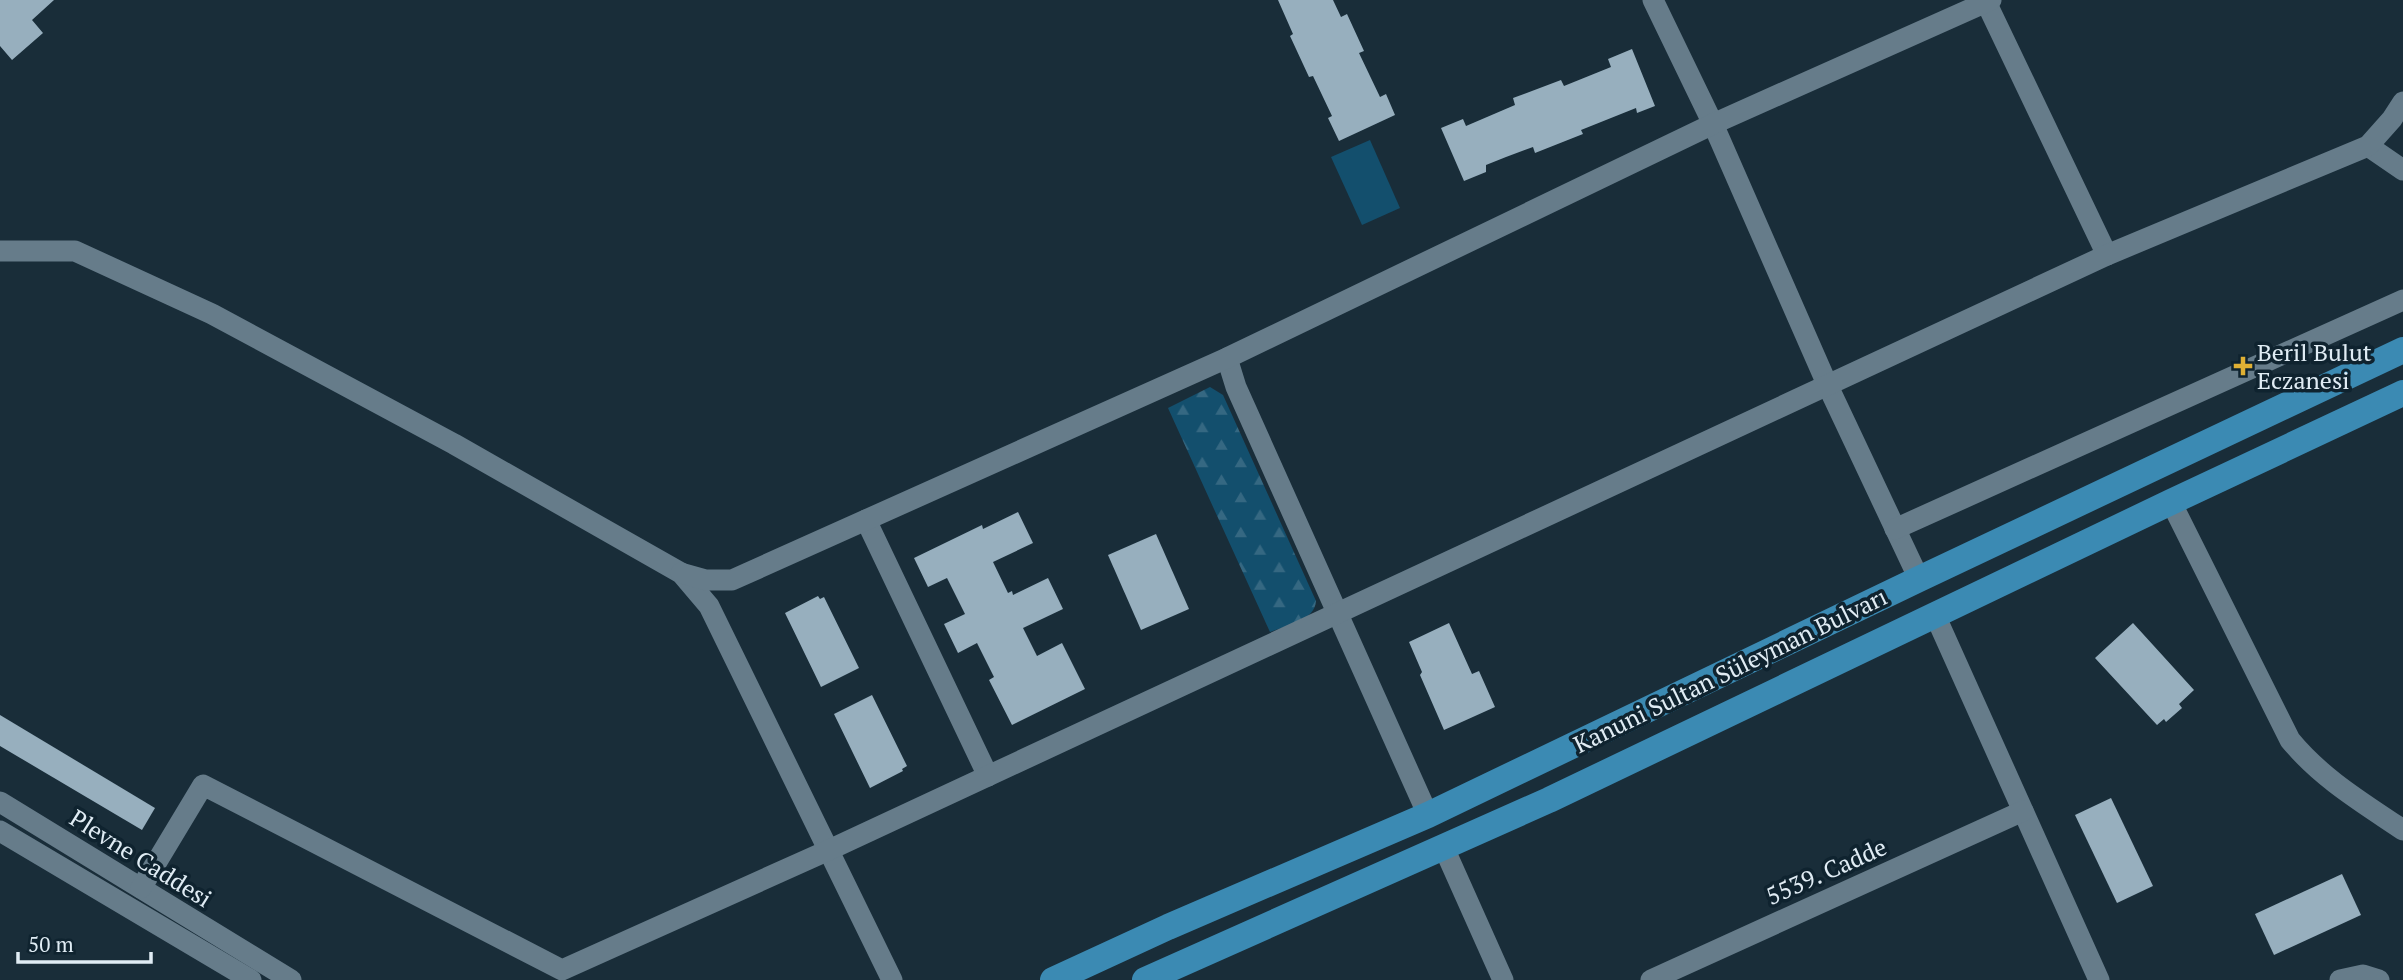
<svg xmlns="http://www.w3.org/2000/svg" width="2403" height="980" font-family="'PT Serif',serif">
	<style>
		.grass { fill: #134f6d }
		.forest { fill: url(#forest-firs) }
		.building { fill: #97afbe }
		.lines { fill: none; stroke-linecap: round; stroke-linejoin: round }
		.minor { stroke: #667c8a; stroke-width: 21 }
		.major { stroke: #3b8ab3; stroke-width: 26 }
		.poi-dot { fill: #dfb034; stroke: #0f232f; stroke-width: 2.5 }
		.labels { text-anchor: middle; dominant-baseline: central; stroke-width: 7; stroke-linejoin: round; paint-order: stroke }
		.poi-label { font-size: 24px; fill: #e0ecf4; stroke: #0f232f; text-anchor: start }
		.street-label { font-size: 24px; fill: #e0ecf4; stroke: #0f232f }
	</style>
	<defs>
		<pattern id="forest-firs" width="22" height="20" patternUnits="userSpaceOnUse" patternTransform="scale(1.75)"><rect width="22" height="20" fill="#134f6d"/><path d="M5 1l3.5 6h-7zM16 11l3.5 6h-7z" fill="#356882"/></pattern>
	</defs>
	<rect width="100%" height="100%" fill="#192d39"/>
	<!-- grass -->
	<path class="grass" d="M 1370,140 L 1400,208 L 1362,225 L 1331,157 Z"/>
	<!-- forest -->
	<path class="forest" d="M 1210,387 L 1223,395 L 1316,601 C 1315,621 1285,626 1270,632 L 1168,408 Z"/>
	<!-- building -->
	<g class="building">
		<path d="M 0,0 L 54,0 L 32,20 L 43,33 L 12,60 L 0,46 Z"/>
		<path d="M 1278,0 L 1333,0 L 1341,17 L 1347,14 L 1364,51 L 1359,53 L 1380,97 L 1386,94 L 1395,115 L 1339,141 L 1328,118 L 1332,116 L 1313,76 L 1309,77 L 1290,36 L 1293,34 Z"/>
		<path d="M 1632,49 L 1655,106 L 1637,113 L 1636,108 L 1581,130 L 1583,134 L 1535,153 L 1533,147 L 1506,157 L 1486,165 L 1486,172 L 1464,181 L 1441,128 L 1463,119 L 1466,126 L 1515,105 L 1513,98 L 1561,80 L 1564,86 L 1611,67 L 1608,59 Z"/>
		<path d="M 1018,512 L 1033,543 L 993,562 L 1008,593 L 1012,591 L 1013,595 L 1048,578 L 1063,609 L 1023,628 L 1037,656 L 1062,643 L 1085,689 L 1012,725 L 989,680 L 994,677 L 977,643 L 958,653 L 944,624 L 965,614 L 947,578 L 928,587 L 914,558 L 982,525 L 983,529 Z"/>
		<path d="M 1156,534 L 1189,609 L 1141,630 L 1108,555 Z"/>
		<path d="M 818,596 L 820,599 L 824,597 L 859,668 L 821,687 L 785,613 Z"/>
		<path d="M 1449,623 L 1472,674 L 1479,671 L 1495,707 L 1444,730 L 1420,675 L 1422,672 L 1409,642 Z"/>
		<path d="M 2133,623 L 2194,690 L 2179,704 L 2182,708 L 2166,722 L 2164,719 L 2157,725 L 2095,658 Z"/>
		<path d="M 872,695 L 907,766 L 902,769 L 903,771 L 870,788 L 834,714 Z"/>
		<path d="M 0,715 L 155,808 L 142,830 L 0,746 Z"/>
		<path d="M 2111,798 L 2153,886 L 2117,903 L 2075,815 Z"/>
		<path d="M 2342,874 L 2361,915 L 2274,955 L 2255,914 Z"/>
	</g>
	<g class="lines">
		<!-- minor -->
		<g class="minor">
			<path d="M 1653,0 L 1713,124 L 1827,384 L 1919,579"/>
			<path d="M 1986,2 L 2107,255"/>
			<path d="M 2368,146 L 2403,170"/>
			<path d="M 0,251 L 75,251 L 212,314 L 454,444 L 681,573 L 709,606 L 892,980"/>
			<path d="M 1227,358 L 1236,387 L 1428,815"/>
			<path d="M 2171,502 L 2290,740 C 2321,778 2363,803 2403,830"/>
			<path d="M 866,520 L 988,776"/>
			<path d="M 1895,529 L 2403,300"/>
			<path d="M 681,573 L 706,580 L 732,580 L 1227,358 L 1713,124 L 1991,0"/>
			<path d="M 1935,615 L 2099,980"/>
			<path d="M 0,802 L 291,980"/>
			<path d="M 0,831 L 251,980"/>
			<path d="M 1444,848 L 1503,980"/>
			<path d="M 141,888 L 203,785 L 562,970 L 829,850 L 2107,255 L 2368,146 L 2392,119 L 2403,102"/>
			<path d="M 1651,980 L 2023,811"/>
			<path d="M 2340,980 L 2363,975 L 2379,980"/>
		</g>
		<!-- major -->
		<g class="major">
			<path d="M 1053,980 L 1168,927 L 1428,815 L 1919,579 L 2403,350"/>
			<path d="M 1145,980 L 1549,800 L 2171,502 L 2403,393"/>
		</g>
	</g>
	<!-- markers -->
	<path class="poi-dot" d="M2239.5 355.5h7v7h7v7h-7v7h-7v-7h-7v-7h7z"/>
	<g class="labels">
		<!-- poi labels -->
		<g class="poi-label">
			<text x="2257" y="352">Beril Bulut<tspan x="2257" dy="28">Eczanesi</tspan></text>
		</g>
		<!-- street labels -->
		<g class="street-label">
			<text transform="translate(1730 670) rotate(-26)">Kanuni Sultan Süleyman Bulvarı</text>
			<text transform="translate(141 858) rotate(32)">Plevne Caddesi</text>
			<text transform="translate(1826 871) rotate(-24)">5539. Cadde</text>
		</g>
	</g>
	<!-- scale -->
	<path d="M18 952v10h133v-10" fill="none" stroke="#e0ecf4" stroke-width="3.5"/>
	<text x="28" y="952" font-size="21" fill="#e0ecf4" stroke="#0f232f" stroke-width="5" paint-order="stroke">50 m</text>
</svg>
